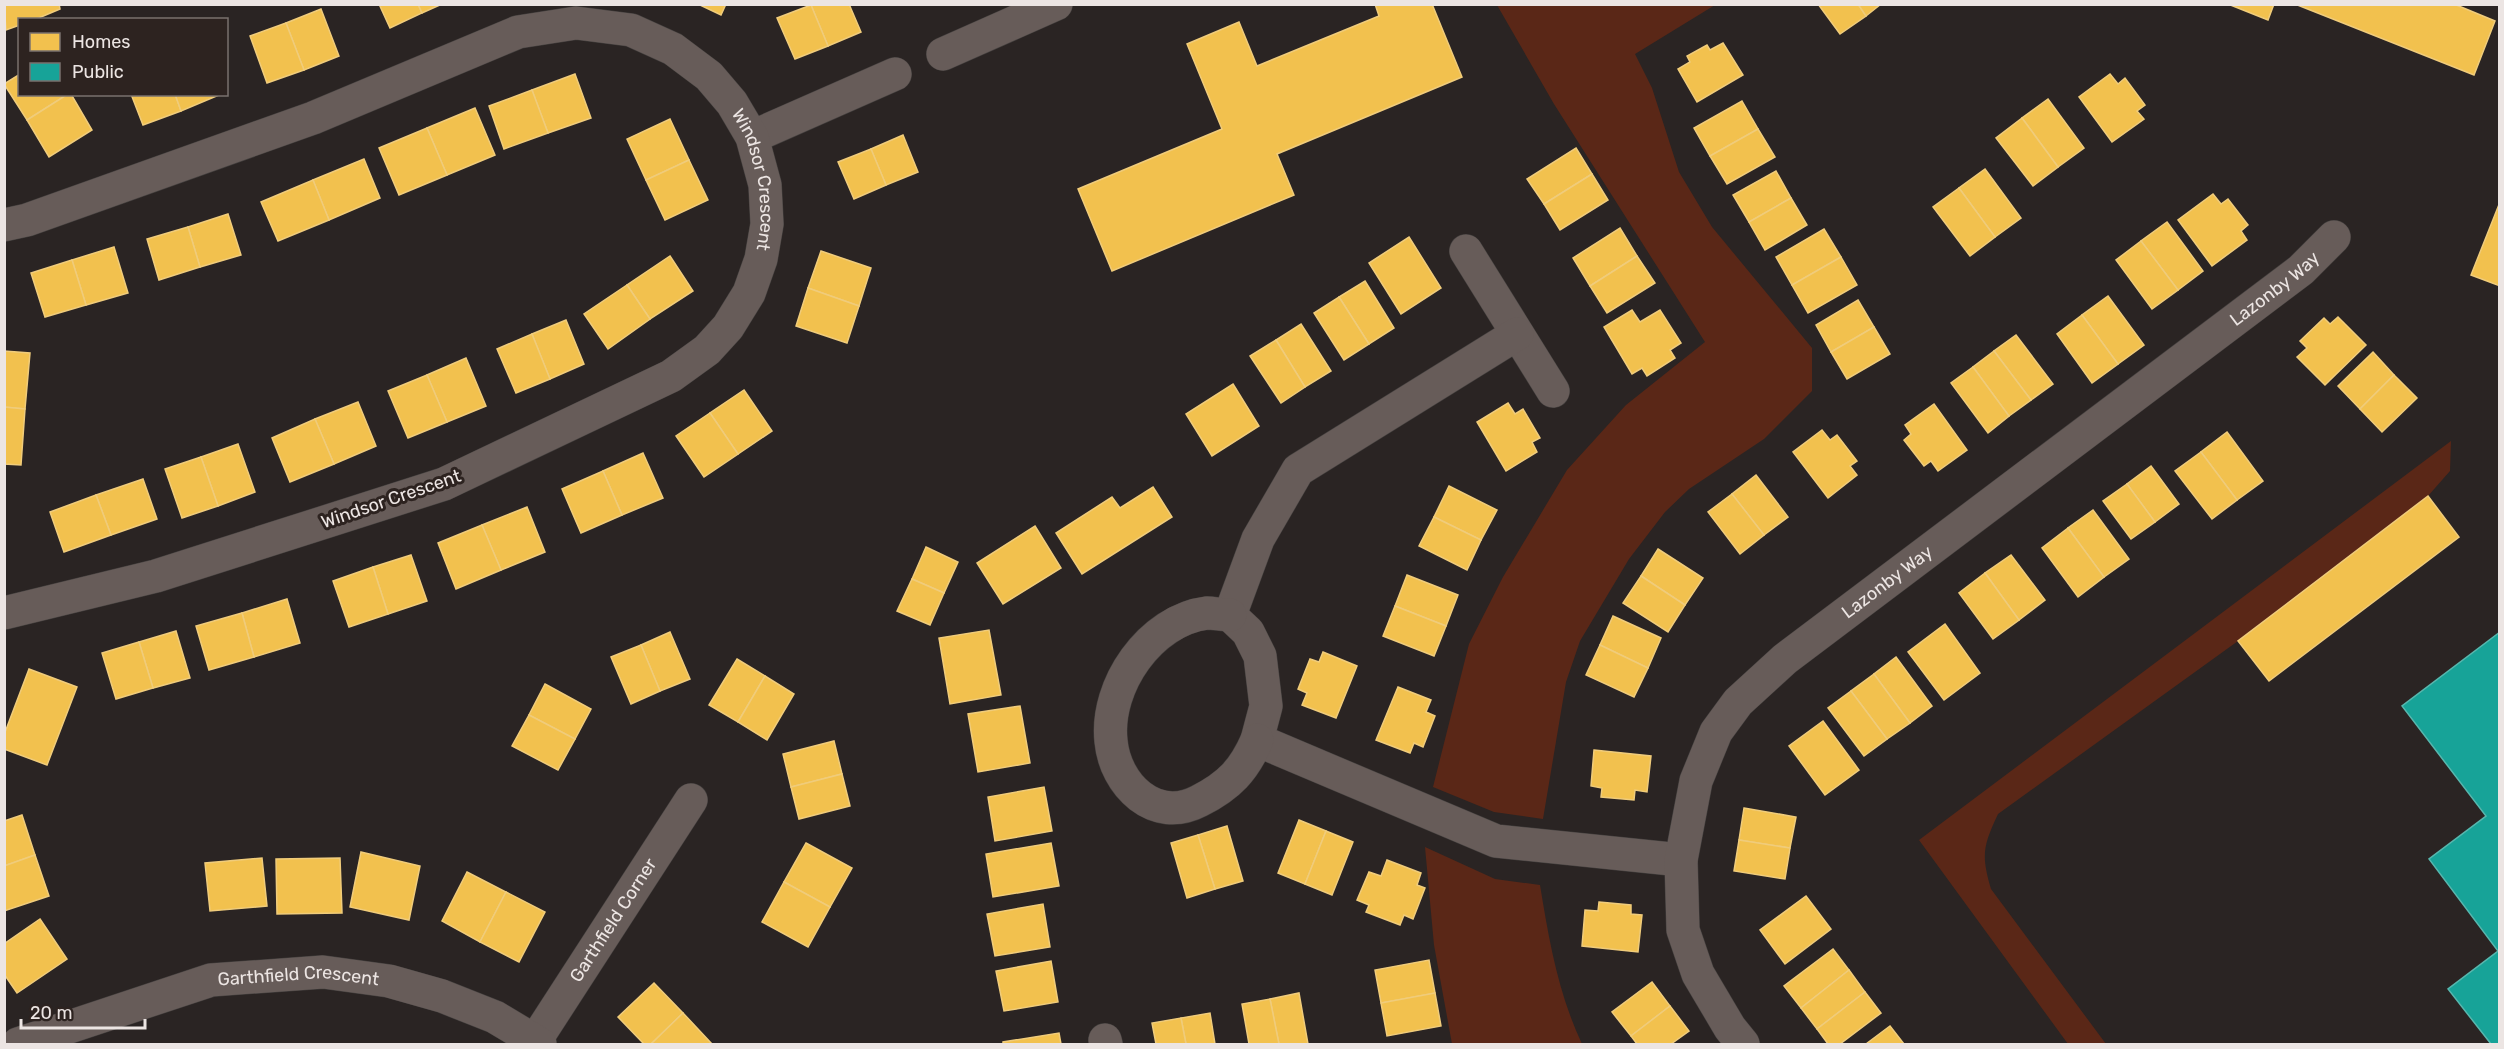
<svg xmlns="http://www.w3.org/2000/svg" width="2504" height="1049" font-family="Rubik,sans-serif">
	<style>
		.green { fill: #5a2717 }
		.homes { fill: #f2c14e; stroke: #f0cc7b; stroke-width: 1.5 }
		.public { fill: #17a398; stroke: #57b7ae; stroke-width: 1.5 }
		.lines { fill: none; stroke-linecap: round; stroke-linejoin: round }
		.minor-casing { stroke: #44403f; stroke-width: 34 }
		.minor { stroke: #675c59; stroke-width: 33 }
		.labels { text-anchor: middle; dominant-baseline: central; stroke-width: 6; stroke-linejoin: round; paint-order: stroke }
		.street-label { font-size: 18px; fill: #ece5e3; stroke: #2d2320 }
	</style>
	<rect width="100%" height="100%" fill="#2a2423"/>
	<!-- green -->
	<g class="green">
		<path d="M 1497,5 L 1715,5 L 1635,54 L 1652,88 L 1679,172 L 1712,227 L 1812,348 L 1812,391 L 1764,439 L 1689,489 L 1665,512 L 1629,559 L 1580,641 L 1566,682 L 1543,819 L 1494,812 L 1433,787 L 1469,644 L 1503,577 L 1567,470 L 1626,405 L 1705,342 L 1554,104 Z"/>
		<path d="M 2451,441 L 2450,471 L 2428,496 L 2238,641 L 1998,814 C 1983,846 1981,855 1991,889 L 2106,1044 L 2068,1044 L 1919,840 Z"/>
		<path d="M 1425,847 L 1495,879 L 1540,885 C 1549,940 1558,993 1582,1044 L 1452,1044 L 1434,945 Z"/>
	</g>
	<!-- homes -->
	<g class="homes">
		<path d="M 4,4 L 59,4 L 60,9 L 34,20 L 20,20 L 20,25 L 6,30 Z"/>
		<path d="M 379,4 L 418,4 L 422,13 L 390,28 Z"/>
		<path d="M 418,4 L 442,4 L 422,13 Z"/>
		<path d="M 698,4 L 726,4 L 721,15 Z"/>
		<path d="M 849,4 L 861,32 L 828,46 L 811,5 Z"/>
		<path d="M 1375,4 L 1432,4 L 1462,77 L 1277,154 L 1294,195 L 1112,271 L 1078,189 L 1222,129 L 1187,44 L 1239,22 L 1257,66 L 1379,16 Z"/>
		<path d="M 1818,4 L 1858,4 L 1866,16 L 1840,34 Z"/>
		<path d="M 1858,4 L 1881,4 L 1866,16 Z"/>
		<path d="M 2228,4 L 2274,4 L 2268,20 Z"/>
		<path d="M 2295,4 L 2454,4 L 2495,21 L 2474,75 Z"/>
		<path d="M 811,5 L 828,46 L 795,59 L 777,18 Z"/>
		<path d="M 321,9 L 339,56 L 304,70 L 286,23 Z"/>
		<path d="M 286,23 L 304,70 L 267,83 L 250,36 Z"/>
		<path d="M 1723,43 L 1743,75 L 1697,102 L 1678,69 L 1690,62 L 1687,56 L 1707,45 L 1710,50 Z"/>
		<path d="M 20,74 L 20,94 L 68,94 L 27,120 L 4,84 Z"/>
		<path d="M 575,74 L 591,118 L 548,133 L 532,90 Z"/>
		<path d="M 2110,74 L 2118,84 L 2125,78 L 2145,105 L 2137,111 L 2144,119 L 2112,142 L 2079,97 Z"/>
		<path d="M 532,90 L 548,133 L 504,149 L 489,106 Z"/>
		<path d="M 68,94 L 71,94 L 92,130 L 49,157 L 27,120 Z"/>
		<path d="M 131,94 L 175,94 L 181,111 L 143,125 Z"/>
		<path d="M 175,94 L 219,94 L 219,95 L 181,111 Z"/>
		<path d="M 2048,99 L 2084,148 L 2058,167 L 2022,118 Z"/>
		<path d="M 1742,101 L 1758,129 L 1710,156 L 1694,128 Z"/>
		<path d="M 475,108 L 495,155 L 447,175 L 427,128 Z"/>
		<path d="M 2022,118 L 2058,167 L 2033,186 L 1996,138 Z"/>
		<path d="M 670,119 L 689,160 L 646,180 L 627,139 Z"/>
		<path d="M 427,128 L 447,175 L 399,195 L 379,148 Z"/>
		<path d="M 1758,129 L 1775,157 L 1727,184 L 1710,156 Z"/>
		<path d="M 903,135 L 918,172 L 886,185 L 871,149 Z"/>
		<path d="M 1576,148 L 1592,174 L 1544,204 L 1527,179 Z"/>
		<path d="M 871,149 L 886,185 L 854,199 L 838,162 Z"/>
		<path d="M 364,159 L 380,198 L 329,220 L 313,180 Z"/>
		<path d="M 689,160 L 708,200 L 665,220 L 646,180 Z"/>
		<path d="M 1985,169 L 2021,218 L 1995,237 L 1959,188 Z"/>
		<path d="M 1776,171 L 1791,198 L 1749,222 L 1733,195 Z"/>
		<path d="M 1592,174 L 1608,200 L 1560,230 L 1544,204 Z"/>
		<path d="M 313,180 L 329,220 L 278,241 L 261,202 Z"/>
		<path d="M 1959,188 L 1995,237 L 1970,256 L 1933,207 Z"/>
		<path d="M 2213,194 L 2221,204 L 2228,199 L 2248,225 L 2241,231 L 2247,240 L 2212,266 L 2178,220 Z"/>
		<path d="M 1791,198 L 1807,225 L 1765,250 L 1749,222 Z"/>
		<path d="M 2500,202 L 2500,286 L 2471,275 Z"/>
		<path d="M 228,214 L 241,255 L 200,267 L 188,227 Z"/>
		<path d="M 2167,222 L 2203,271 L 2178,290 L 2141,241 Z"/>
		<path d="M 188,227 L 200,267 L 159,280 L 147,239 Z"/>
		<path d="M 1620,228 L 1637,256 L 1590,286 L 1573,258 Z"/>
		<path d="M 1824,229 L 1841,257 L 1792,285 L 1776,257 Z"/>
		<path d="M 1409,237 L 1441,288 L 1401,314 L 1369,263 Z"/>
		<path d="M 2141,241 L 2178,290 L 2152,309 L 2116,260 Z"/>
		<path d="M 114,247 L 128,293 L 86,305 L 72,260 Z"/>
		<path d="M 821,251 L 871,268 L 859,306 L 808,288 Z"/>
		<path d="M 670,256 L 693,291 L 650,319 L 627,285 Z"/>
		<path d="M 1637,256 L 1655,283 L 1607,313 L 1590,286 Z"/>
		<path d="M 1841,257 L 1857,285 L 1808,313 L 1792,285 Z"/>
		<path d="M 72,260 L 86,305 L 45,317 L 31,273 Z"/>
		<path d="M 1365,281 L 1394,328 L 1369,344 L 1339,297 Z"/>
		<path d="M 627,285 L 650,319 L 608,349 L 584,314 Z"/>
		<path d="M 808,288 L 859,306 L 847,343 L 796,326 Z"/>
		<path d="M 2108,296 L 2144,345 L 2118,364 L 2082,315 Z"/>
		<path d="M 1339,297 L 1369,344 L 1344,360 L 1314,313 Z"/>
		<path d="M 1858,300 L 1874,327 L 1831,352 L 1816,325 Z"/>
		<path d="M 1632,310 L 1640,322 L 1660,310 L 1681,343 L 1670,350 L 1675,358 L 1647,376 L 1642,368 L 1632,374 L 1604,327 Z"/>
		<path d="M 2082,315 L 2118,364 L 2092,383 L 2057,334 Z"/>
		<path d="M 2338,317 L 2366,345 L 2325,385 L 2297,357 L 2307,348 L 2300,341 L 2324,318 L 2330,324 Z"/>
		<path d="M 566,320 L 584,364 L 550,379 L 532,334 Z"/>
		<path d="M 1301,324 L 1331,371 L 1305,387 L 1276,340 Z"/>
		<path d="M 1874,327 L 1890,354 L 1847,379 L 1831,352 Z"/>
		<path d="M 532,334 L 550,379 L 516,393 L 497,349 Z"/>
		<path d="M 2016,335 L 2053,384 L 2031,400 L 1994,351 Z"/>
		<path d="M 1276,340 L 1305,387 L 1281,403 L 1250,356 Z"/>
		<path d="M 4,351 L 30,353 L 25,409 L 4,407 Z"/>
		<path d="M 1994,351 L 2031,400 L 2009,416 L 1973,367 Z"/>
		<path d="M 2373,352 L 2394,375 L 2360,409 L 2338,386 Z"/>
		<path d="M 466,358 L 486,406 L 447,422 L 427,375 Z"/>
		<path d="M 1973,367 L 2009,416 L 1988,433 L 1951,383 Z"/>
		<path d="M 427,375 L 447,422 L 408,438 L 388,391 Z"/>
		<path d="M 2394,375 L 2417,398 L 2382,432 L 2360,409 Z"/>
		<path d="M 1233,384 L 1259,426 L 1212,456 L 1186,414 Z"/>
		<path d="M 744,390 L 772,431 L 738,454 L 710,413 Z"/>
		<path d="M 358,402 L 376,446 L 334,464 L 315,419 Z"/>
		<path d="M 1508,403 L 1515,414 L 1523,409 L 1540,438 L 1532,442 L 1537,452 L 1506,471 L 1477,422 Z"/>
		<path d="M 1934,404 L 1967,450 L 1938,471 L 1931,461 L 1924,466 L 1904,440 L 1911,434 L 1905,425 Z"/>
		<path d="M 4,407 L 25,409 L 21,465 L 4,464 Z"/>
		<path d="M 710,413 L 738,454 L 704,477 L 676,436 Z"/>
		<path d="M 315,419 L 334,464 L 290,482 L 272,438 Z"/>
		<path d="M 1822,430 L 1830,440 L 1837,435 L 1857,461 L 1850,466 L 1857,475 L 1828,498 L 1793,452 Z"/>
		<path d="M 2227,432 L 2263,481 L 2237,500 L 2201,452 Z"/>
		<path d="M 238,444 L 255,492 L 218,506 L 201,457 Z"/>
		<path d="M 2201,452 L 2237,500 L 2212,519 L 2175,471 Z"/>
		<path d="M 643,453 L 663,498 L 622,515 L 603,471 Z"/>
		<path d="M 201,457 L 218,506 L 182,518 L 165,469 Z"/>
		<path d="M 2151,466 L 2179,504 L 2155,522 L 2127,484 Z"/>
		<path d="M 603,471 L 622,515 L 581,533 L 562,489 Z"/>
		<path d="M 1756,475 L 1788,517 L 1764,535 L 1732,494 Z"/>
		<path d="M 143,479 L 157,519 L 111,535 L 96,495 Z"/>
		<path d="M 2127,484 L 2155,522 L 2131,539 L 2103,501 Z"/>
		<path d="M 1449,486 L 1497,510 L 1481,540 L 1434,517 Z"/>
		<path d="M 1153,487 L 1172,517 L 1082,574 L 1056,533 L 1112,497 L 1120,508 Z"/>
		<path d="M 1732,494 L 1764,535 L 1740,554 L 1708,512 Z"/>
		<path d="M 96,495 L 111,535 L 64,552 L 50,512 Z"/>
		<path d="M 2428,496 L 2459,537 L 2269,681 L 2238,641 Z"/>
		<path d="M 527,507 L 545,552 L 501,570 L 482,525 Z"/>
		<path d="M 2093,510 L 2129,559 L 2104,577 L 2068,528 Z"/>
		<path d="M 1434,517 L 1481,540 L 1467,570 L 1419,546 Z"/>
		<path d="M 482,525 L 501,570 L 456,589 L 438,543 Z"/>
		<path d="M 1035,526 L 1061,568 L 1003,604 L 977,563 Z"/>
		<path d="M 2068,528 L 2104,577 L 2078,597 L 2042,548 Z"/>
		<path d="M 926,547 L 958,562 L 944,593 L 912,579 Z"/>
		<path d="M 1658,549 L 1703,578 L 1685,605 L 1641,576 Z"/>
		<path d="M 411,555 L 427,601 L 388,614 L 373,567 Z"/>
		<path d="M 2011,555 L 2045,600 L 2019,620 L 1985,573 Z"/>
		<path d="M 373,567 L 388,614 L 349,627 L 333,581 Z"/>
		<path d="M 1985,573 L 2019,620 L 1993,639 L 1959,593 Z"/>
		<path d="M 1407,575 L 1458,595 L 1446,626 L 1395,606 Z"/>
		<path d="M 1641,576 L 1685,605 L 1668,632 L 1623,603 Z"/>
		<path d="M 912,579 L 944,593 L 930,625 L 897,611 Z"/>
		<path d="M 287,599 L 300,643 L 254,657 L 242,613 Z"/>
		<path d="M 1395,606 L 1446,626 L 1434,656 L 1383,636 Z"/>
		<path d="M 242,613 L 254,657 L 209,670 L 196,626 Z"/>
		<path d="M 1613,616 L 1661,638 L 1648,668 L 1600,645 Z"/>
		<path d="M 1945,624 L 1980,673 L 1944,700 L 1908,652 Z"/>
		<path d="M 989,630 L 1001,695 L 950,704 L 939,638 Z"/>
		<path d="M 176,631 L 190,678 L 153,688 L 139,642 Z"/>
		<path d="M 670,632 L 690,679 L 660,691 L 641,645 Z"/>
		<path d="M 139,642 L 153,688 L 116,699 L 102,653 Z"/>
		<path d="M 641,645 L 660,691 L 631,704 L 611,657 Z"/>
		<path d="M 1600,645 L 1648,668 L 1634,697 L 1586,675 Z"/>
		<path d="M 1323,652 L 1357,666 L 1336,718 L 1302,705 L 1307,693 L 1298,689 L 1310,659 L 1319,662 Z"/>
		<path d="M 1896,657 L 1932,706 L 1910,723 L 1874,674 Z"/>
		<path d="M 737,659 L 765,676 L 738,722 L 709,705 Z"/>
		<path d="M 29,669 L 77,687 L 47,765 L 4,749 L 4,735 Z"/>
		<path d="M 1874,674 L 1910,723 L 1887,739 L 1851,691 Z"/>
		<path d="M 765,676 L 794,694 L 767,740 L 738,722 Z"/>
		<path d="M 545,684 L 591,709 L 575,739 L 529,715 Z"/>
		<path d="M 1398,687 L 1431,700 L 1426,712 L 1435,716 L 1423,747 L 1414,743 L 1410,753 L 1376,740 Z"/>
		<path d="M 1851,691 L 1887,739 L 1864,756 L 1828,708 Z"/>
		<path d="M 1020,706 L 1030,763 L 978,772 L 968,714 Z"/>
		<path d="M 529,715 L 575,739 L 558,770 L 512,746 Z"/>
		<path d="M 1823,721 L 1859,770 L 1825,795 L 1789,746 Z"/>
		<path d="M 834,741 L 842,774 L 791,787 L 783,754 Z"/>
		<path d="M 1594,750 L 1651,756 L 1647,792 L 1635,790 L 1634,800 L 1601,797 L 1602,788 L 1591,786 Z"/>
		<path d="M 842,774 L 850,806 L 799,819 L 791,787 Z"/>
		<path d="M 1044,787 L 1052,831 L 995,841 L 988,797 Z"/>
		<path d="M 1744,808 L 1796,817 L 1790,848 L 1739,840 Z"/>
		<path d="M 22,815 L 35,855 L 4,866 L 4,821 Z"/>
		<path d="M 1299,820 L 1326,831 L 1305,884 L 1278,873 Z"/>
		<path d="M 1227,826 L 1243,881 L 1215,889 L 1198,835 Z"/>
		<path d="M 1326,831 L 1353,842 L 1332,895 L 1305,884 Z"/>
		<path d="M 1198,835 L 1215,889 L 1187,898 L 1171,843 Z"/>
		<path d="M 1739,840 L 1790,848 L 1785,879 L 1734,871 Z"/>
		<path d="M 806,843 L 852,868 L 830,907 L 784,882 Z"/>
		<path d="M 1051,843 L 1059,886 L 993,897 L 986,854 Z"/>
		<path d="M 361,852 L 420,866 L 409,920 L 350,907 Z"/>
		<path d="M 35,855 L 49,896 L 4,911 L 4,866 Z"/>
		<path d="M 262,858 L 267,906 L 210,911 L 205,863 Z"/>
		<path d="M 340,858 L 342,913 L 277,914 L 276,859 Z"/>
		<path d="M 1387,860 L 1421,873 L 1417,885 L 1425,888 L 1413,919 L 1404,915 L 1400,925 L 1366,912 L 1369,905 L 1357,900 L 1369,872 L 1381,876 Z"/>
		<path d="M 467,872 L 506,892 L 480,942 L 442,921 Z"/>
		<path d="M 784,882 L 830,907 L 808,947 L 762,922 Z"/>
		<path d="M 506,892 L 545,912 L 519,962 L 480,942 Z"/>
		<path d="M 1806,896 L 1831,929 L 1785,964 L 1760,930 Z"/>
		<path d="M 1599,902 L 1631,905 L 1631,914 L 1642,915 L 1638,952 L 1582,946 L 1585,910 L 1598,911 Z"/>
		<path d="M 1043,904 L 1050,947 L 995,956 L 987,914 Z"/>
		<path d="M 40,919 L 67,959 L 17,993 L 4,974 L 4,944 Z"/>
		<path d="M 1833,949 L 1849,970 L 1801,1008 L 1784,986 Z"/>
		<path d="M 1429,960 L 1435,993 L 1381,1003 L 1375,970 Z"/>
		<path d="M 1051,961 L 1058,1002 L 1004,1011 L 996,971 Z"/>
		<path d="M 1849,970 L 1865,992 L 1817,1029 L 1801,1008 Z"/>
		<path d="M 1652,982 L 1670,1006 L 1631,1036 L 1612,1012 Z"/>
		<path d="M 654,983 L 683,1013 L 651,1044 L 644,1044 L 618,1017 Z"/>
		<path d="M 1865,992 L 1881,1013 L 1840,1044 L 1828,1044 L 1817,1029 Z"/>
		<path d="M 1299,993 L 1308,1044 L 1279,1044 L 1270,999 Z"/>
		<path d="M 1435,993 L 1441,1026 L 1387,1036 L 1381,1003 Z"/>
		<path d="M 1270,999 L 1279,1044 L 1249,1044 L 1242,1004 Z"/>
		<path d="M 1670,1006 L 1689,1031 L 1671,1044 L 1637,1044 L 1631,1036 Z"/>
		<path d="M 683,1013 L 712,1044 L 651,1044 Z"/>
		<path d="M 1210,1013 L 1215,1044 L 1186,1044 L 1181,1018 Z"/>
		<path d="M 1181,1018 L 1186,1044 L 1156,1044 L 1152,1023 Z"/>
		<path d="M 1890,1026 L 1904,1044 L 1866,1044 Z"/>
		<path d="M 1059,1033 L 1061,1044 L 1003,1044 L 1003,1042 Z"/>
	</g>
	<!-- public -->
	<path class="public" d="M 2500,632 L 2500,1044 L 2491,1044 L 2448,989 L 2498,951 L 2429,859 L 2486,816 L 2402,706 Z"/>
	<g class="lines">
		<!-- minor casing -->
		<g class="minor-casing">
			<g id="minor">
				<path d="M 943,54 L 1056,4"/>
				<path d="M 752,137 L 895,74"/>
				<path id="s1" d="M 4,225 L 27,220 L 313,118 L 518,32 L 576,23 L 631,30 L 673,49 L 709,76 L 732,103 L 752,137 L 765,185 L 767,224 L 761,259 L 749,293 L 728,327 L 707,350 L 671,376 L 444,484 L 156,576 L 4,613"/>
				<path d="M 1466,251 L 1553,391"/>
				<path d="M 1517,334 L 1298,470 L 1258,539 L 1230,615 L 1248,632 L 1260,656 L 1266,706 L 1257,740 L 1496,841 L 1681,860"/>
				<path d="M 1230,615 C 1223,615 1214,613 1207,613 C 1150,620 1105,686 1111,741 C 1115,785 1155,824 1199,801 C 1229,786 1244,770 1257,740"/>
				<path d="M 1105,1040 L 1106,1044"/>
				<path id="s2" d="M 535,1041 L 691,800"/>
				<path id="s3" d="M 18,1044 L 211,980 L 323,972 L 389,981 L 442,996 L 495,1017 L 540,1044"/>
				<path id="s4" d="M 1743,1044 L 1730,1028 L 1698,974 L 1683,930 L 1681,860 L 1696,781 L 1716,732 L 1738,702 L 1785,659 L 2301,270 L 2334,237"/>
			</g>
		</g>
		<!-- minor -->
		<use href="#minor" class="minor"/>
	</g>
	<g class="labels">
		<!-- street labels -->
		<g class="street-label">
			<text stroke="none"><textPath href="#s1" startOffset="872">Windsor Crescent</textPath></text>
			<text stroke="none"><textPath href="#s4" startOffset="1048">Lazonby Way</textPath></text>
			<text transform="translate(391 499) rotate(-19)">Windsor Crescent</text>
			<text stroke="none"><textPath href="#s4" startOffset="562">Lazonby Way</textPath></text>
			<text stroke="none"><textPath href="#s2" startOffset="144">Garthfield Corner</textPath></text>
			<text stroke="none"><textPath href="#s3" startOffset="291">Garthfield Crescent</textPath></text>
		</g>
	</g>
	<!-- border -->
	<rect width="2504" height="1049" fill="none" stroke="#ece5e3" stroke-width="12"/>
	<!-- legend -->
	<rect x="18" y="18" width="210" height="78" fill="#2d2320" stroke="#79716e" stroke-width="1.5"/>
	<rect x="30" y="33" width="30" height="18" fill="#f2c14e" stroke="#79716e" stroke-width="1.5"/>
	<text x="72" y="48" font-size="18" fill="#ece5e3">Homes</text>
	<rect x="30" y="63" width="30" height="18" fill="#17a398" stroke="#79716e" stroke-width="1.5"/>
	<text x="72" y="78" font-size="18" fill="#ece5e3">Public</text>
	<!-- scale -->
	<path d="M21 1019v9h124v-9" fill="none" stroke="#ece5e3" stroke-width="3"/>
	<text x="30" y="1019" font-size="18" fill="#ece5e3" stroke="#2d2320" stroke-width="4.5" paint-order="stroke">20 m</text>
</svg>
